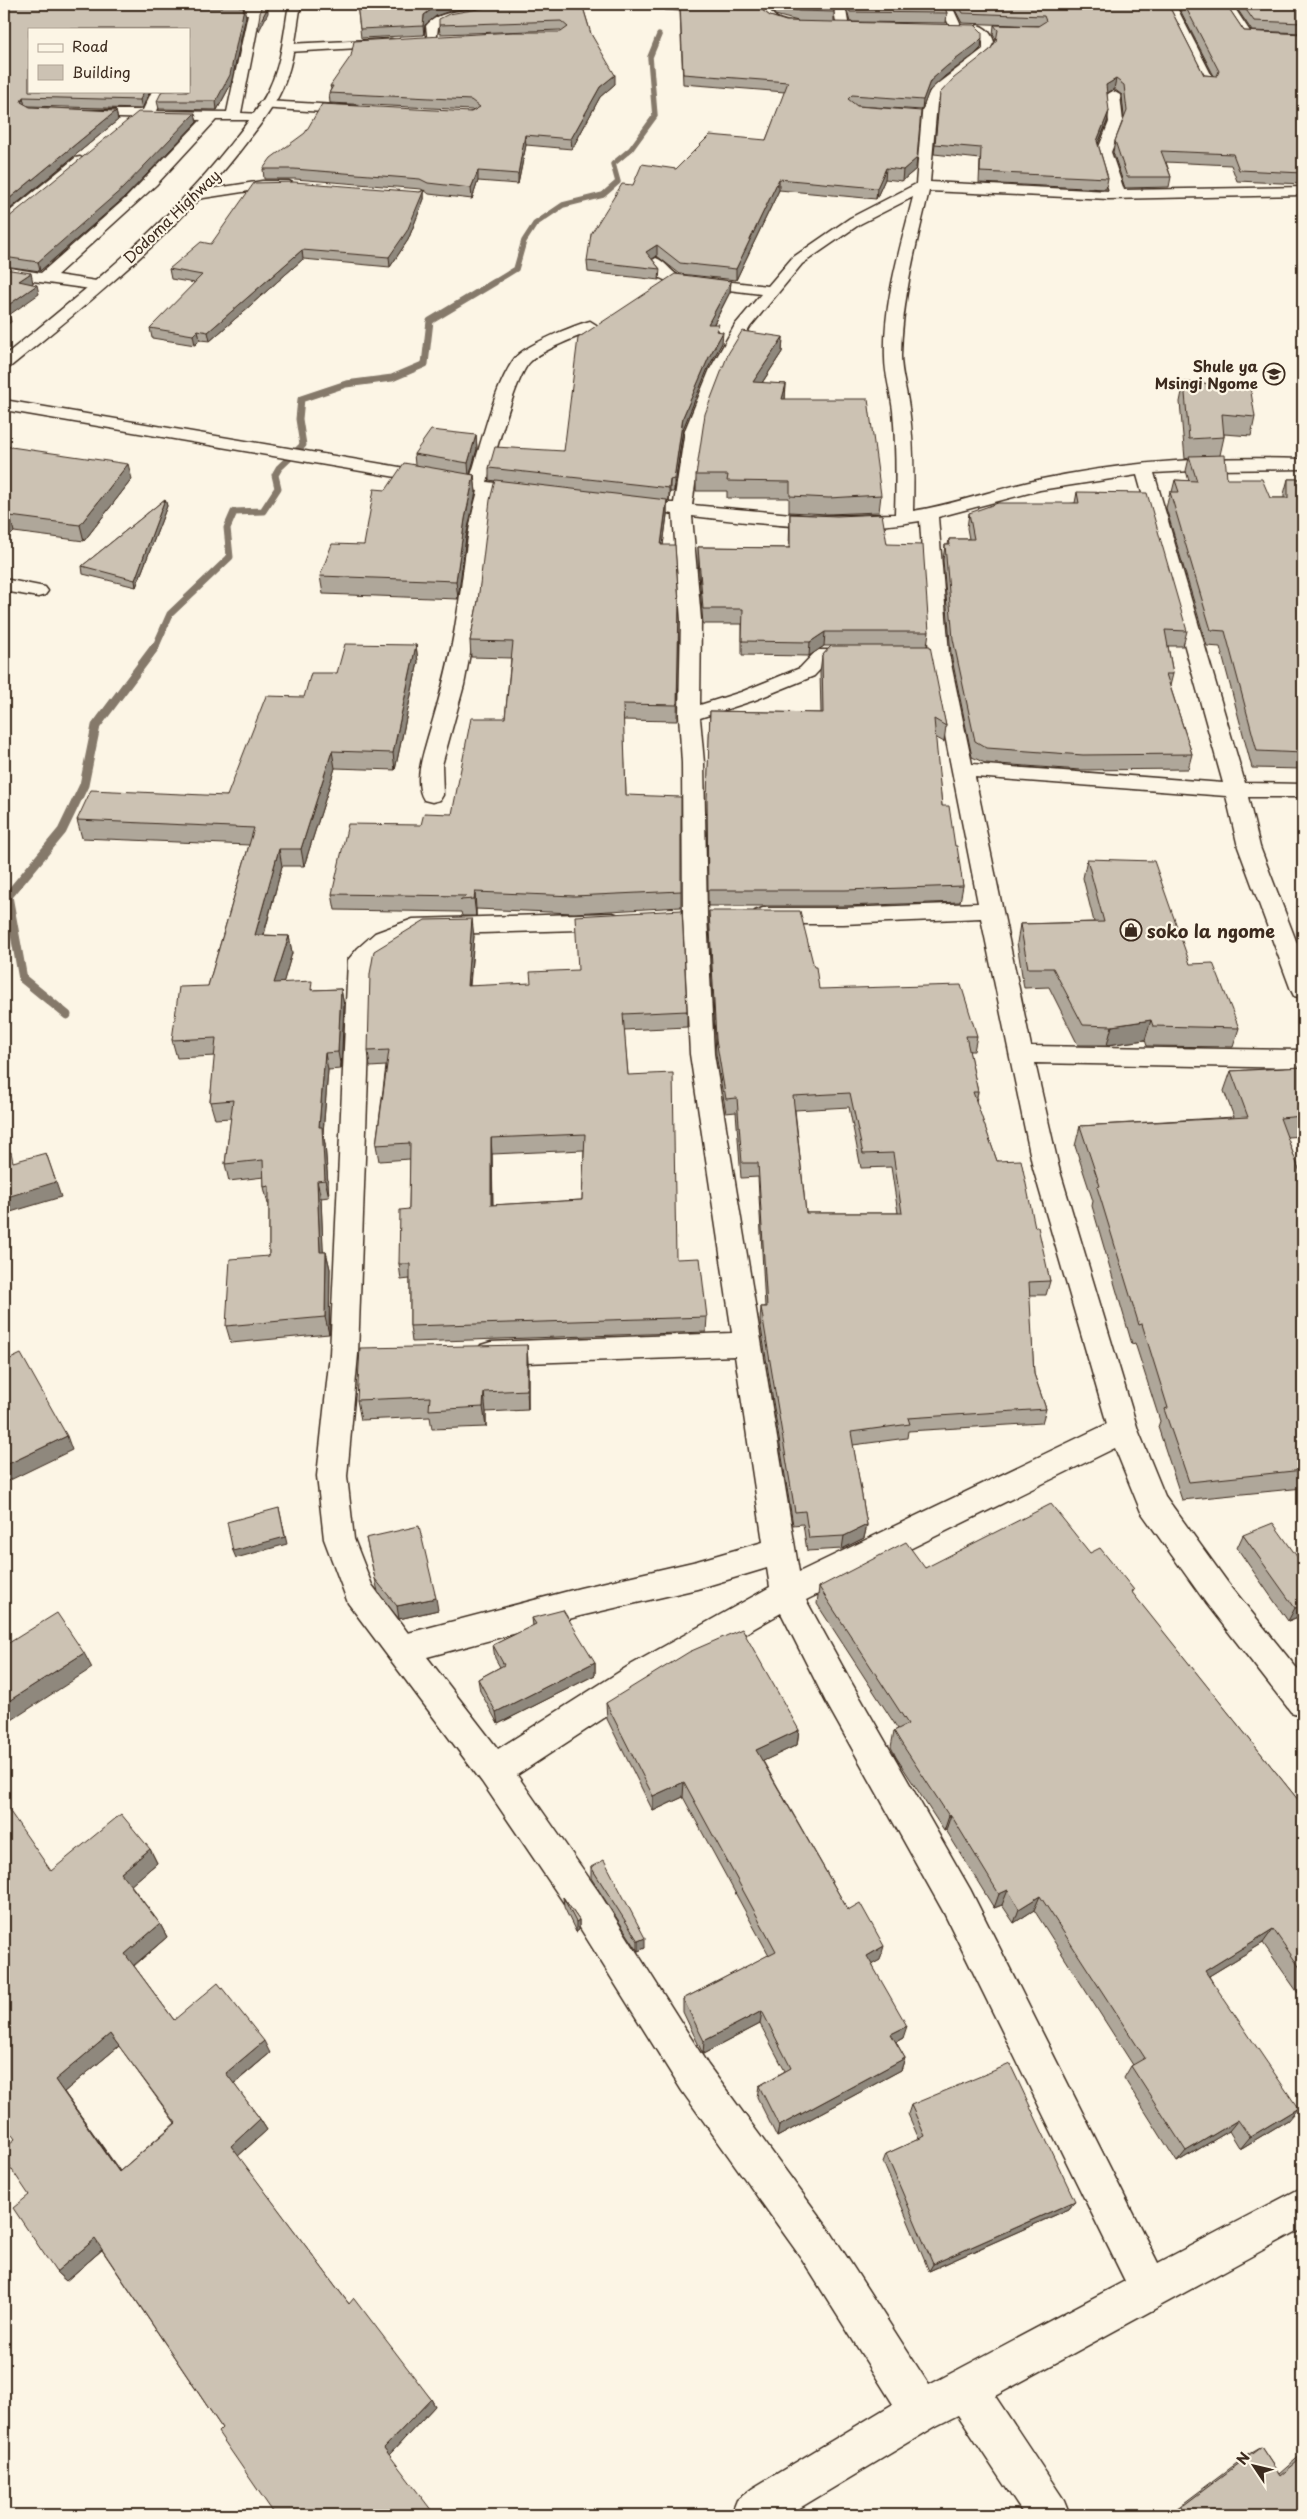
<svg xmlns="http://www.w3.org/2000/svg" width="1307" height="2519" font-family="'Playpen Sans',sans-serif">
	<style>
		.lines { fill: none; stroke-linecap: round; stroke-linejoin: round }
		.stream-far2 { stroke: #85796b; stroke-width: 5.5 }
		.stream-far1 { stroke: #85796b; stroke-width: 7 }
		.stream { stroke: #85796b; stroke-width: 9 }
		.minor-casing { stroke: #3b2a1e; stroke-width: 3 }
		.highway-casing { stroke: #3b2a1e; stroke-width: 3 }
		.minor { fill: #fcf5e5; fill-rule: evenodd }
		.highway { fill: #fcf5e5; fill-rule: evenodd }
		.wall { fill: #afa79a; stroke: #3b2a1e; fill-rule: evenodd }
		.shaded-wall { fill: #8f887d; stroke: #3b2a1e }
		.building { fill: #ccc2b3; stroke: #3b2a1e; fill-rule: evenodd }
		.labels { text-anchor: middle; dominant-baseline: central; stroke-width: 4.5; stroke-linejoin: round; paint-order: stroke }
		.far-street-label { font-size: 15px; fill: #3b2a1e; stroke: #fcf5e5 }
		.far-poi-label { font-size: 15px; font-weight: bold; fill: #3b2a1e; stroke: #fcf5e5; text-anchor: end }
		.poi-label { font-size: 18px; font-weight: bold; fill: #3b2a1e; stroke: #fcf5e5; text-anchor: start }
	</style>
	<rect width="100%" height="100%" fill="#fcf5e5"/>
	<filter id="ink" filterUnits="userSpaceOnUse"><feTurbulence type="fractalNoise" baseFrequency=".02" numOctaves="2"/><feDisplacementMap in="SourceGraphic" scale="10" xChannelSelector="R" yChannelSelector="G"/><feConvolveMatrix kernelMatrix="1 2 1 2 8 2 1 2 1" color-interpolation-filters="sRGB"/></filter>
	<g filter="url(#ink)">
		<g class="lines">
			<!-- stream-far2 -->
			<path class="stream-far2" d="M 493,283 L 516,269 L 524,241 L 535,224 L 563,205 L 603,195 L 618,182 L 613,164 L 631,149 L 655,116 L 650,57 L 659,35"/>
			<!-- stream-far1 -->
			<path class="stream-far1" d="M 155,648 L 170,614 L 230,557 L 227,528 L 234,512 L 263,511 L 278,488 L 275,475 L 279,468 L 303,445 L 299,419 L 301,399 L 346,384 L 392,378 L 425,364 L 430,321 L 495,282"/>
			<!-- stream -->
			<path class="stream" d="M 67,1015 L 23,979 L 8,896 L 62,831 L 84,785 L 96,726 L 155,647"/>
			<!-- minor casing -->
			<g class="minor-casing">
				<g id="minor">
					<path d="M 250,4 L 262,4 L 241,113 L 263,114 L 265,117 L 263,120 L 216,120 L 156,185 L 57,275 L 103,282 L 106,285 L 103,288 L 98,290 L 4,277 L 4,267 L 41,273 L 126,198 L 201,120 L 80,117 L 75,116 L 73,113 L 75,110 L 143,110 L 152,91 L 165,91 L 157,111 L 227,112 L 248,14 L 208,14 L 202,10 L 208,6 L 250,6 Z"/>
					<path d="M 756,4 L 768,4 C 772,21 784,21 799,24 L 801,27 L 795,31 C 776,28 760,25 756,4 Z"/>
					<path d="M 833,4 L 845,4 L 849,28 L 847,31 L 843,32 L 837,28 Z"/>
					<path d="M 939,4 L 951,4 L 962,28 L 960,31 L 952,31 Z"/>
					<path d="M 1163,4 L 1175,4 L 1215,82 L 1214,85 L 1204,85 L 1203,82 Z"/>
					<path d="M 1220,4 L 1232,4 L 1251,33 L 1303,35 L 1303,43 L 1243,40 Z"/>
					<path d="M 476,9 L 480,10 L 482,13 L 480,16 L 452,20 L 438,27 L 436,43 L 428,43 L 426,26 C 437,12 459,11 476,9 Z"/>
					<path d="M 978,25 C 990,29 995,39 995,50 C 980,72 950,80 937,103 L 930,182 L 1109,191 L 1097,152 L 1109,122 L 1106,95 L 1113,91 L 1120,95 L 1123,122 L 1111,152 L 1124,190 L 1303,187 L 1303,195 L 1109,199 L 929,191 C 916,245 902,299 901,356 C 901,373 907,391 909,408 C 914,443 914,477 913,511 C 956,504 999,488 1042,479 C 1128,461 1216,456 1303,459 L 1303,469 L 1211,470 L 1154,473 L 1245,783 L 1303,784 L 1303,797 L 1248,797 L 1260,847 L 1303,959 L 1303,998 L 1294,996 L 1291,990 L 1238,847 L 1226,796 L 975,777 L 1031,1046 L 1303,1050 L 1303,1068 L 1035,1063 L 1059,1168 L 1138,1430 L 1165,1496 L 1228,1583 L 1303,1676 L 1303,1716 L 1291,1712 L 1206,1603 L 1141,1512 L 1115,1448 L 806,1600 L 850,1680 L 970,1889 L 1158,2263 L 1303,2187 L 1303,2228 L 995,2396 L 1064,2500 L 1070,2515 L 1024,2515 L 958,2415 L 936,2426 L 788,2515 L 731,2515 L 737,2500 L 753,2488 L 893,2404 L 802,2259 L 682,2091 L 572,1915 L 482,1782 L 348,1603 L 324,1539 L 317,1476 L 330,1354 L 348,960 L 358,948 L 375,933 L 413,919 L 613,913 L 621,916 L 625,921 L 621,926 L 613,929 L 413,935 L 392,944 L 372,962 L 358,1354 L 347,1476 L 354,1539 L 372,1585 L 408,1633 L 580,1588 L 697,1561 L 763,1542 L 735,1356 L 491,1364 L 481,1361 L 477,1353 L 481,1345 L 491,1342 L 732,1333 L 690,1054 L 683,916 L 682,763 L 679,715 L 681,620 L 673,514 L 658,511 L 655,507 L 658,503 L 674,503 L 685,430 L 710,369 L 735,325 L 761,294 L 671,283 L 660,278 L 648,263 L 656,258 C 665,261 670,271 679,276 L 768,286 L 792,258 L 850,218 L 916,184 L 923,103 L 932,88 L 983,49 L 983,41 L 972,29 ZM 913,197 C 900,249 883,303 885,358 C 885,375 891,393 893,411 C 896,445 896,479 895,514 L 814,516 L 692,505 L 703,430 L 726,369 L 750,327 L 802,264 L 860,224 ZM 1137,475 L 1223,783 L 972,764 L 949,654 L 938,517 L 1040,490 ZM 692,516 C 768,525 844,534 920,521 L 929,654 L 978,903 L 843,908 L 763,908 L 755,911 L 751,916 L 755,921 L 763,924 L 843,924 L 981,918 L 1033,1168 L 1107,1424 L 799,1572 L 714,1054 L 707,916 L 704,763 L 700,718 L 755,700 L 814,676 L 829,660 L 867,658 L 870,654 L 867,650 L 817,650 L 800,668 L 741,692 L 700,705 L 701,620 ZM 767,1568 L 770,1587 L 627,1667 L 498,1749 L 427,1657 L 580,1616 L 697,1589 ZM 781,1613 L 826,1702 L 944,1913 L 1125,2281 L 929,2385 L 830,2231 L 708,2065 L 598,1891 L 517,1775 L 650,1688 Z"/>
					<path d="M 391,39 L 395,40 L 397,43 L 395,46 L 288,52 L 282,48 L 288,44 Z"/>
					<path d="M 265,101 L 356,106 L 363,110 L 356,114 L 260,108 L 258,105 L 260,102 Z"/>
					<path d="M 80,157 L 87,161 L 85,164 L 9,226 L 4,227 L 4,216 L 75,158 Z"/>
					<path d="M 262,181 L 289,181 L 296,185 L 289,189 L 262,189 L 197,199 L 190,195 L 197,191 Z"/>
					<path d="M 590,321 L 598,326 L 596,329 C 578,337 543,349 530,362 C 516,375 494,459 487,482 L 529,487 L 535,488 L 538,492 L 535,496 L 529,497 L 495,494 L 489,515 L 477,617 L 464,685 L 442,765 L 443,795 L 440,800 L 432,802 L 424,800 C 413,783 423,755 428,737 C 440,697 451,657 457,615 C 464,574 466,532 478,491 L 4,410 L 4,400 L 470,479 C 481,445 494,386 515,358 C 523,346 575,325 590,321 Z"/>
					<path d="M 4,579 L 45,587 L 48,591 L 45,595 L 38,597 L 4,591 Z"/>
				</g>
			</g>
			<!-- highway casing -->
			<g class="highway-casing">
				<path id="highway" d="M 289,4 L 301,4 C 296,32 294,63 282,89 C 272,112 254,132 239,152 C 174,235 91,301 10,367 L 4,369 L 4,356 C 83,292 164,228 228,147 C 242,129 259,110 269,89 C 282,62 284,32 289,4 Z"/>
			</g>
			<!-- minor -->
			<use href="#minor" class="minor"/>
			<!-- highway -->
			<use href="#highway" class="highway"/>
		</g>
		<!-- wall -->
		<g class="wall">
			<path d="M 4,4 L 248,4 L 117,6 L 119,8 L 246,16 L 231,84 L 217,110 L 159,109 L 157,101 L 189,91 L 29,29 L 150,91 L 142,109 L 28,106 L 30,107 L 116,111 L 118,120 L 4,214 Z"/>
			<path d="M 357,4 L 582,4 L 591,34 L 615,84 L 600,97 L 572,149 L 526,145 L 518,184 L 478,181 L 472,199 L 429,194 L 424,190 L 424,199 L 408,240 L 390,267 L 303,259 L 210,341 L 200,340 L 195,345 L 152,338 L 150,328 L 195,283 L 171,279 L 169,269 L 211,244 L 420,192 L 423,190 L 421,189 L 295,179 L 264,179 L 263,169 L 473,111 L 472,110 L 330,103 L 329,93 L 331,89 L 330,86 L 561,32 L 562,31 L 561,30 L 440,34 L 439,25 L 481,8 L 479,7 L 450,11 L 436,16 L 425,25 L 424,35 L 361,38 Z"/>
			<path d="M 665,4 L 758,4 L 762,10 L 770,16 L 786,21 L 798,21 L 775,15 L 769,4 L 833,4 L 834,12 L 834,22 L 981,48 L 974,55 L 945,76 L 929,91 L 922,110 L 857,106 L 916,169 L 902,181 L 885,179 L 876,199 L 779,190 L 736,280 L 680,274 L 657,256 L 652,259 L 660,269 L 659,280 L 588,272 L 587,261 L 633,185 L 676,169 L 766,140 L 785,92 L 683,84 L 680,11 L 665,10 Z"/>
			<path d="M 845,4 L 943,4 L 947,13 L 946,23 L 850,22 Z"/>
			<path d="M 952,4 L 1168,4 L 1204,75 L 1214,76 L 1177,4 L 1226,4 L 1244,31 L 1303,34 L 1303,33 L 1252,31 L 1234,4 L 1303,4 L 1303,184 L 1237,181 L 1231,165 L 1166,162 L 1171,177 L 1169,187 L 1125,188 L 1113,152 L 1115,141 L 1124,117 L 1122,95 L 1114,89 L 1107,94 L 1107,122 L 1098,144 L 1108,178 L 1106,189 L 979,183 L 980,159 L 934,154 L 940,93 L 990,50 L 996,39 L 993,35 L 994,25 L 1039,26 L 962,23 Z"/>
			<path d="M 197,122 L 125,197 L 40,271 L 4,266 L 4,219 L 8,218 Z"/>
			<path d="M 731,281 L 730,292 L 714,324 L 719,331 L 722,343 L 708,368 L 683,429 L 674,492 L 670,492 L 669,501 L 667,500 L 667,515 L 663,545 L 679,604 L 677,721 L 623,720 L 626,795 L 681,891 L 681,907 L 574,913 L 476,909 L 476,916 L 462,916 L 461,912 L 335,910 L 332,894 L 421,825 L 452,814 L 505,718 L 511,658 L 471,657 L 470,641 L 478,601 L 495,481 L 489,480 L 489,468 L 564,451 Z"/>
			<path d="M 783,337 L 782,352 L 762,383 L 786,384 L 785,399 L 881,495 L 879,512 L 828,514 L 789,512 L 789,498 L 727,498 L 727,491 L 696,491 L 696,475 Z"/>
			<path d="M 1184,382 L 1255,417 L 1251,436 L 1224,434 L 1224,437 L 1220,455 L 1227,479 L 1270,498 L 1284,498 L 1284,494 L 1288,479 L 1303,479 L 1303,769 L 1252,768 L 1220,647 L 1207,646 L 1166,508 L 1170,492 L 1172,492 L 1175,480 L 1189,481 L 1186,471 L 1189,458 L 1185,459 L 1180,402 Z"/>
			<path d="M 476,435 L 477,449 L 470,474 L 474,475 L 476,492 L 466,537 L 458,599 L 323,594 L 320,576 L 364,545 L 386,490 L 415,465 L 414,454 Z"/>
			<path d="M 4,446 L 132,479 L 84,541 L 14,532 L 4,542 Z"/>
			<path d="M 1077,492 L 1187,631 L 1183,646 L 1168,646 L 1173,674 L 1170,686 L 1192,754 L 1188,769 L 1080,770 L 985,763 L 972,757 L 951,654 L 943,560 L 945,545 L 948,545 L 949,539 L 969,539 L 967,528 L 969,513 L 1075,503 Z"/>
			<path d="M 165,499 L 167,506 L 136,587 L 83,574 L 82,566 Z"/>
			<path d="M 790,514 L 887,544 L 929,632 L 927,646 L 946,726 L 944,742 L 935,737 L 942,806 L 955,846 L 963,886 L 960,902 L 843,906 L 708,906 L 707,814 L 710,711 L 821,713 L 820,672 L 822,656 L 831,646 L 824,646 L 809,656 L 742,655 L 742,624 L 703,624 L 698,561 L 698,547 L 789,548 Z"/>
			<path d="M 416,645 L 418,662 L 395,770 L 335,768 L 304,866 L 282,866 L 264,935 L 289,936 L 292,953 L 283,983 L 313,990 L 341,989 L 344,1006 L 341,1069 L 328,1070 L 323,1133 L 325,1144 L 329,1197 L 321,1198 L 323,1252 L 326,1252 L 330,1269 L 329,1334 L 231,1343 L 226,1326 L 269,1256 L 269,1204 L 268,1204 L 264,1187 L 264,1177 L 229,1181 L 225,1164 L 231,1118 L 215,1119 L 210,1102 L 215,1056 L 177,1058 L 172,1040 L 208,986 L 249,845 L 82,838 L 77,820 L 227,796 L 304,697 L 337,673 Z"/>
			<path d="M 1087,859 L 1190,964 L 1239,1028 L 1233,1047 L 1147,1046 L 1145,1040 L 1107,1045 L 1078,1045 L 1049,987 L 1024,988 L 1017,943 L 1020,924 L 1094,922 L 1083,878 Z"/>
			<path d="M 709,911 L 819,989 L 977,1036 L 974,1051 L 969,1051 L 978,1092 L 976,1102 L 997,1161 L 1035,1227 L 1050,1281 L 1046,1295 L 1029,1295 L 1034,1374 L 1046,1409 L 1042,1423 L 908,1431 L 907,1438 L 853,1445 L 867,1525 L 864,1538 L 842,1549 L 807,1551 L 803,1524 L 793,1525 L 760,1321 L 761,1307 L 765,1307 L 758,1177 L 741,1178 L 736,1112 L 726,1113 L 716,1054 L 709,926 ZM 849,1107 L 861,1168 L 891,1167 L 898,1213 L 806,1213 L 795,1110 Z"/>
			<path d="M 474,936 L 470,986 L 687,1011 L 687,1027 L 624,1030 L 628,1075 L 676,1259 L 707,1317 L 706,1332 L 412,1342 L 410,1326 L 410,1279 L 401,1280 L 399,1264 L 409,1209 L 410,1159 L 379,1161 L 376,1145 L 386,1066 L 370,1067 L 368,1051 ZM 584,1150 L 582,1200 L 493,1205 L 492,1154 Z"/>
			<path d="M 1303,1067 L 1303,1136 L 1287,1137 L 1303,1180 L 1303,1488 L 1182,1500 L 1158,1427 L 1160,1421 L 1135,1343 L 1132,1344 L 1092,1206 L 1093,1201 L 1075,1146 L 1080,1126 L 1234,1117 L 1224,1091 L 1231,1071 Z"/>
			<path d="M 527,1345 L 528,1365 L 528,1410 L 486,1412 L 486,1427 L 432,1429 L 430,1417 L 361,1420 L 357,1400 Z"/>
			<path d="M 1243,1535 L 1303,1615 L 1288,1621 L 1237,1548 Z"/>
			<path d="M 366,1538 L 438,1610 L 399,1619 L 378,1592 Z"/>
			<path d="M 1090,1553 L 1134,1590 L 1132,1593 L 1303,1806 L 1303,2000 L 1263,1943 L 1209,1976 L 1288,2120 L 1240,2149 L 1229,2131 L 1177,2162 L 1124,2078 L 1131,2066 L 1133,2065 L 1034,1910 L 1014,1923 L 1002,1905 L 994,1908 L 946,1830 L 944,1831 L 896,1757 L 891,1747 L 894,1731 L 898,1729 L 817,1604 L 819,1587 L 925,1568 Z"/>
			<path d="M 532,1618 L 595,1662 L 595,1675 L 498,1724 L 480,1691 L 478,1679 L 500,1667 L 495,1658 L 493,1645 L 533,1626 Z"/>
			<path d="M 606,1703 L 799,1730 L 797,1745 L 763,1761 L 848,1910 L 880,1960 L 872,1964 L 903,2038 L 896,2042 L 905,2058 L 901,2070 L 777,2137 L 757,2097 L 759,2086 L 785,2071 L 760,2024 L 703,2054 L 683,2012 L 683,1999 L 769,1955 L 683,1797 L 653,1811 L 607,1719 Z"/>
			<path d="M 150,1849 L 157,1863 L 131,1885 L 160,1924 L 167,1937 L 134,1966 L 174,2020 L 270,2053 L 234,2084 L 260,2119 L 267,2130 L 238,2156 L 349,2304 L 431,2399 L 435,2406 L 389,2455 L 222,2428 L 102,2250 L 66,2281 L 56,2272 L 29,2195 L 15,2139 L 51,1871 ZM 119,2046 L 175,2123 L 120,2171 L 64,2092 Z"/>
			<path d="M 591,1867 L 645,1948 L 638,1951 L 591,1878 Z"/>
			<path d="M 563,1897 L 579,1920 L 579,1930 L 576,1932 L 564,1907 Z"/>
			<path d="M 911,2105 L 1075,2201 L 1069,2209 L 929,2271 L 883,2162 L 886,2154 L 919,2139 L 908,2114 Z"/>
			<path d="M 1261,2447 L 1279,2474 L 1303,2453 L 1303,2515 L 1168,2515 L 1249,2454 Z"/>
		</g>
		<!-- shaded-wall -->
		<g class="shaded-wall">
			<path d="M 443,4 L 479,4 L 479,7 L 450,11 L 436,16 L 425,25 L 424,35 L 423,26 L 424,15 L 436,6 Z"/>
			<path d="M 268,7 L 268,13 L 259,31 L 258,26 Z"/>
			<path d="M 244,8 L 246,16 L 231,84 L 217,110 L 216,101 Z"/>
			<path d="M 982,38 L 981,48 L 974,55 L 945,76 L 929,91 L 922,110 L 923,100 L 930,81 L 947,66 Z"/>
			<path d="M 615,75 L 615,84 L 600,97 L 572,149 L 571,139 L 600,87 Z"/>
			<path d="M 1116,79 L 1114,89 L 1104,95 L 1106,85 Z"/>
			<path d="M 144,91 L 150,91 L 142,109 L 140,100 Z"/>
			<path d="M 23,97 L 25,106 L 21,102 Z"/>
			<path d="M 116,111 L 118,120 L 4,214 L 4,203 Z"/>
			<path d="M 1109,111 L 1107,122 L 1095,151 L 1097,141 Z"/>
			<path d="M 195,113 L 197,122 L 125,197 L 40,271 L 38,262 Z"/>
			<path d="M 525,135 L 526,145 L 518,184 L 518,174 Z"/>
			<path d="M 917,158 L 916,169 L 902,181 L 903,170 Z"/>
			<path d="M 886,168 L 885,179 L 876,199 L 877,188 Z"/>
			<path d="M 478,171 L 478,181 L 472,199 L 471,188 Z"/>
			<path d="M 779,179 L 779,190 L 736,280 L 736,269 Z"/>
			<path d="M 424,190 L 424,199 L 408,240 L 390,267 L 389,257 Z"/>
			<path d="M 657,245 L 657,256 L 646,263 L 646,252 Z"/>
			<path d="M 302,250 L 303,259 L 210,341 L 208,332 Z"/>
			<path d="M 31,273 L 33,283 L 22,291 L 19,281 Z"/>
			<path d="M 731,281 L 730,292 L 708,335 L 708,324 Z"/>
			<path d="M 37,285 L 39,294 L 9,315 L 11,322 L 4,327 L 4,308 Z"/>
			<path d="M 198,330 L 200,340 L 195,345 L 193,335 Z"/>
			<path d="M 723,332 L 722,343 L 708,368 L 683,429 L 674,492 L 674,479 L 683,417 L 709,357 Z"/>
			<path d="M 783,337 L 782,352 L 752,398 L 753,382 Z"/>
			<path d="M 786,384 L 785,400 L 782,399 Z"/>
			<path d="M 476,435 L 477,449 L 469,477 L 468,463 Z"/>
			<path d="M 128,464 L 132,479 L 84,541 L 80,525 Z"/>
			<path d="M 474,475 L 476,492 L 466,537 L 458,599 L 456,581 L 465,519 Z"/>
			<path d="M 670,480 L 670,492 L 669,501 L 669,488 Z"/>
			<path d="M 165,499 L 167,506 L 136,587 L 135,580 Z"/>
			<path d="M 667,500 L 667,515 L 661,561 L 661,545 Z"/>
			<path d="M 10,516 L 14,532 L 4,542 L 4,522 Z"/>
			<path d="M 825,632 L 824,646 L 809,656 L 810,642 Z"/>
			<path d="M 416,645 L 418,662 L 395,770 L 393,753 Z"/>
			<path d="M 332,751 L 335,768 L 304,866 L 301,849 Z"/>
			<path d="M 279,849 L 282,866 L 259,952 L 255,935 Z"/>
			<path d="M 475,892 L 476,909 L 476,916 L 474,899 Z"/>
			<path d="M 472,919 L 474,936 L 468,1002 L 467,986 Z"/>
			<path d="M 289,936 L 292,953 L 278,1001 L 274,983 Z"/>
			<path d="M 341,989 L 344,1006 L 341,1069 L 338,1052 Z"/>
			<path d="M 1151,1020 L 1145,1040 L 1107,1045 L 1112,1026 Z"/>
			<path d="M 325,1053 L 328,1070 L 323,1133 L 325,1144 L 329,1197 L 325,1180 L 319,1127 Z"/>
			<path d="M 491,1138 L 492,1154 L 493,1221 L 491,1205 Z"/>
			<path d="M 46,1153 L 61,1197 L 4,1214 L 4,1198 Z"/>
			<path d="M 317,1181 L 321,1198 L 324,1269 L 320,1252 Z"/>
			<path d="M 326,1252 L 330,1269 L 329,1334 L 325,1317 Z"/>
			<path d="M 527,1345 L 528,1365 L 528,1410 L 527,1390 Z"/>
			<path d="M 484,1392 L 486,1412 L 486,1427 L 483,1407 Z"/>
			<path d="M 67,1436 L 72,1450 L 4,1483 L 4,1466 Z"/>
			<path d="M 279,1508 L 287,1544 L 236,1558 L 233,1551 Z"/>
			<path d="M 867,1525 L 864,1538 L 842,1549 L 844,1536 Z"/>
			<path d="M 436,1598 L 438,1610 L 399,1619 L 397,1606 Z"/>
			<path d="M 1303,1605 L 1303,1615 L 1288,1621 L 1295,1608 Z"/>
			<path d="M 84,1653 L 92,1668 L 4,1725 L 4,1704 Z"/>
			<path d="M 595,1662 L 595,1675 L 498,1724 L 496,1712 Z"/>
			<path d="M 799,1730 L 797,1745 L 755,1765 L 756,1750 Z"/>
			<path d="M 684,1782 L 683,1797 L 653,1811 L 653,1796 Z"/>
			<path d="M 951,1815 L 946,1830 L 944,1831 L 949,1816 Z"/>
			<path d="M 150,1849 L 157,1863 L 129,1887 L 121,1873 Z"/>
			<path d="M 1008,1890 L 1002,1905 L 994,1908 L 999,1894 Z"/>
			<path d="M 1040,1896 L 1034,1910 L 1014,1923 L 1019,1909 Z"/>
			<path d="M 579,1920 L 579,1930 L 576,1932 L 576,1922 Z"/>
			<path d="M 160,1924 L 167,1937 L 133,1966 L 125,1954 Z"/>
			<path d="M 1273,1929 L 1263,1943 L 1196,1984 L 1205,1971 Z"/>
			<path d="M 645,1938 L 645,1948 L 638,1951 L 638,1941 Z"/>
			<path d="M 884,1946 L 880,1960 L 864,1969 L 867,1956 Z"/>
			<path d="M 762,2011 L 760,2024 L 703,2054 L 704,2041 Z"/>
			<path d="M 907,2026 L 903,2038 L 888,2046 L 891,2034 Z"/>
			<path d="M 110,2034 L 119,2046 L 64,2092 L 127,2182 L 119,2172 L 55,2080 Z"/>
			<path d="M 264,2041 L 270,2053 L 232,2085 L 226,2073 Z"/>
			<path d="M 905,2058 L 901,2070 L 777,2137 L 779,2126 Z"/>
			<path d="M 1298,2108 L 1288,2120 L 1240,2149 L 1250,2137 Z"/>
			<path d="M 260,2119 L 267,2130 L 237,2157 L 231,2146 Z"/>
			<path d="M 1238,2120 L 1229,2131 L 1177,2162 L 1186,2151 Z"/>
			<path d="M 1075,2201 L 1069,2209 L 929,2271 L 933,2264 Z"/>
			<path d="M 95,2239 L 104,2248 L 66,2281 L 56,2272 Z"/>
			<path d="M 431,2399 L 435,2406 L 389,2455 L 384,2448 Z"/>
		</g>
		<!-- building -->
		<g class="building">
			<path d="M 4,4 L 114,4 L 119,8 L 244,8 L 230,75 L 216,101 L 157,101 L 162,91 L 189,91 L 189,29 L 29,29 L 29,91 L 144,91 L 140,100 L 23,97 L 21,102 L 30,107 L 116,111 L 4,203 Z"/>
			<path d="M 357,4 L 443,4 L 436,6 L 424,15 L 423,26 L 360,29 Z"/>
			<path d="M 486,4 L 582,4 L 591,34 L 615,75 L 600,87 L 571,139 L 525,135 L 518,174 L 478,171 L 471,188 L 428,183 L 420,179 L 294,169 L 263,169 L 271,158 L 305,133 L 322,104 L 471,112 L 480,107 L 471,100 L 329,93 L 333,86 L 330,86 L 351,56 L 354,41 L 513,32 L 561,32 L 568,27 L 561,21 L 439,25 L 439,19 L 449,14 L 484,8 Z"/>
			<path d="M 680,4 L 758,4 L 762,10 L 770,16 L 786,21 L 975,25 L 982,32 L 982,38 L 975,45 L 947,66 L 930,81 L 923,100 L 852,95 L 848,99 L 857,106 L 921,111 L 917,158 L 903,170 L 886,168 L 877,188 L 779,179 L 736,269 L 680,263 L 657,245 L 646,252 L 660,269 L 587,261 L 591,234 L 622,184 L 633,185 L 642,164 L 676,169 L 710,135 L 766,140 L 788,82 L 683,74 Z"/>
			<path d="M 775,4 L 833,4 L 834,12 L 799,11 L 776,6 Z"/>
			<path d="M 848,4 L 943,4 L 947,13 L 850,12 Z"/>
			<path d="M 958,4 L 1168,4 L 1204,75 L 1217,76 L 1219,71 L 1184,4 L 1226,4 L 1244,31 L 1303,34 L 1303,173 L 1239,170 L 1233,154 L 1161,151 L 1171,177 L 1127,177 L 1115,141 L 1127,111 L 1124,85 L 1116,79 L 1106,85 L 1109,111 L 1097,141 L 1108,178 L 980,172 L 981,148 L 935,144 L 940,93 L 954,78 L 990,50 L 996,41 L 998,30 L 994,25 L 1038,26 L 1046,21 L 1044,16 L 963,13 Z"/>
			<path d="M 1242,4 L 1303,4 L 1303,23 L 1254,21 Z"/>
			<path d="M 261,7 L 268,7 L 258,26 Z"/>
			<path d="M 138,112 L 195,113 L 123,188 L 38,262 L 4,257 L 4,219 L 8,218 Z"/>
			<path d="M 294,182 L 420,192 L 424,190 L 407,231 L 389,257 L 302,250 L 208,332 L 198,330 L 193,335 L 150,328 L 202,275 L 169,269 L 201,242 L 211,244 L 254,183 Z"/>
			<path d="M 4,269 L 31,273 L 19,281 L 37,285 L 4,308 Z"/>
			<path d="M 675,274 L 731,281 L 708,324 L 719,324 L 716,331 L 723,332 L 709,357 L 683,417 L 674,479 L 670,480 L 669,488 L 489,468 L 495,447 L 564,451 L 578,338 Z"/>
			<path d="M 4,312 L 9,313 L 4,316 Z"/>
			<path d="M 742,331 L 783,337 L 753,382 L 786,384 L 782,399 L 868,399 L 881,495 L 829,498 L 790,496 L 790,482 L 727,481 L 728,475 L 696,475 L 705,414 L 728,354 Z"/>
			<path d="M 1184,382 L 1250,386 L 1255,417 L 1222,414 L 1224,437 L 1189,439 Z"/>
			<path d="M 431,430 L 476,435 L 468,463 L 414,454 Z"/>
			<path d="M 4,446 L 128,464 L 80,525 L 10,516 L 4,522 Z"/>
			<path d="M 1225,455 L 1227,479 L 1262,479 L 1270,498 L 1288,498 L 1288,479 L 1303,479 L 1303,753 L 1257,751 L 1225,631 L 1211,630 L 1170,492 L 1179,492 L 1175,480 L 1197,481 L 1189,456 Z"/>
			<path d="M 404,463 L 474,475 L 465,519 L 456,581 L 320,576 L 332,544 L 364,545 L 374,489 L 386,490 Z"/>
			<path d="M 495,480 L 667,500 L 661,545 L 675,545 L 679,604 L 677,705 L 623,704 L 626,795 L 681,797 L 681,891 L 574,896 L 475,892 L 474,899 L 460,900 L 466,896 L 332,894 L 348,824 L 421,825 L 424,813 L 452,814 L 471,718 L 505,718 L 513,642 L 470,641 L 478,601 L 490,500 Z"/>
			<path d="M 1077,492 L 1147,493 L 1187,631 L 1165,630 L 1173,674 L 1166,674 L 1192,754 L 1083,755 L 987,748 L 975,741 L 953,639 L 945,545 L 950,545 L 949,539 L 974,539 L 969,513 L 998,503 L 1079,503 Z"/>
			<path d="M 165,499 L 135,580 L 82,566 Z"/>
			<path d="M 790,514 L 837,516 L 882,514 L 887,544 L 923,545 L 929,632 L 825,632 L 810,642 L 742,641 L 743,609 L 703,609 L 698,547 L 790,548 Z"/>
			<path d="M 345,644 L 416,645 L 393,753 L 332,751 L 301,849 L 279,849 L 255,935 L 289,936 L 274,983 L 312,981 L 311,990 L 341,989 L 338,1052 L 325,1053 L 319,1127 L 322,1127 L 325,1180 L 317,1181 L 320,1252 L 326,1252 L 325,1317 L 226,1326 L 230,1259 L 269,1256 L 269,1186 L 264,1187 L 263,1160 L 225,1164 L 233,1100 L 210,1102 L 216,1038 L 172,1040 L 179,987 L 208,986 L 254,828 L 77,820 L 91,790 L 227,796 L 266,696 L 304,697 L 311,673 L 337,673 Z"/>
			<path d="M 831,646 L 930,646 L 946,726 L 934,719 L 942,806 L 949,806 L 955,846 L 957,846 L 963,886 L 845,890 L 708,890 L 707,798 L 710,711 L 823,713 L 822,656 Z"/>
			<path d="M 1087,859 L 1154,861 L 1190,964 L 1213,963 L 1239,1028 L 1153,1026 L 1151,1020 L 1112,1026 L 1083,1025 L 1053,968 L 1028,968 L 1020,924 L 1104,922 Z"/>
			<path d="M 682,910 L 687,1011 L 623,1014 L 628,1075 L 673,1073 L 676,1259 L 700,1258 L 707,1317 L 410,1326 L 410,1264 L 399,1264 L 400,1210 L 409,1209 L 410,1143 L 376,1145 L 389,1050 L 368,1051 L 370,974 L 374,951 L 425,920 L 472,919 L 467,986 L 531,983 L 530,972 L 578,970 L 575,916 ZM 585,1134 L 582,1200 L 491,1205 L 491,1138 Z"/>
			<path d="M 709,911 L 800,911 L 814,967 L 816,967 L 819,989 L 961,985 L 977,1036 L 966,1036 L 978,1092 L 973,1092 L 997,1161 L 1021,1160 L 1035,1227 L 1038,1227 L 1050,1281 L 1029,1282 L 1034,1374 L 1046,1409 L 908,1418 L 910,1424 L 851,1432 L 867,1525 L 844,1536 L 809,1538 L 805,1511 L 795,1512 L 761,1307 L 767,1307 L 758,1163 L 742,1163 L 737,1098 L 726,1099 L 716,1039 ZM 850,1093 L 863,1154 L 893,1153 L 902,1213 L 806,1213 L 793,1096 Z"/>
			<path d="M 1303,1067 L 1303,1116 L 1280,1118 L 1303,1180 L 1303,1390 L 1300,1390 L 1303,1398 L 1303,1470 L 1189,1482 L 1164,1409 L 1168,1408 L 1142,1324 L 1139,1325 L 1097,1187 L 1100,1186 L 1080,1126 L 1248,1117 L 1231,1071 Z"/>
			<path d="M 11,1152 L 13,1162 L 46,1153 L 56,1182 L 4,1198 L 4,1154 Z"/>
			<path d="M 527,1345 L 527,1390 L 484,1392 L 483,1407 L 429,1410 L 430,1397 L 357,1400 L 360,1348 Z"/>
			<path d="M 21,1354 L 67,1436 L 4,1466 L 4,1362 Z"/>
			<path d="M 1051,1504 L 1090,1553 L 1100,1548 L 1134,1590 L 1131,1591 L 1303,1806 L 1303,1972 L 1273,1929 L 1205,1971 L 1298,2108 L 1250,2137 L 1238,2120 L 1186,2151 L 1131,2066 L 1145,2058 L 1040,1896 L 1019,1909 L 1008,1890 L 999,1894 L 951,1815 L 949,1816 L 900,1741 L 894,1731 L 908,1724 L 819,1587 L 906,1542 L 925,1568 Z"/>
			<path d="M 279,1508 L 285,1537 L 233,1551 L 227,1522 Z"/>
			<path d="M 1273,1523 L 1303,1565 L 1303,1605 L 1295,1608 L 1243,1535 Z"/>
			<path d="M 419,1526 L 436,1598 L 397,1606 L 375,1579 L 366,1538 Z"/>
			<path d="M 563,1610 L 595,1662 L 496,1712 L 478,1679 L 504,1665 L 493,1645 L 536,1624 L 532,1618 Z"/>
			<path d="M 57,1613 L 84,1653 L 4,1704 L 4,1646 Z"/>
			<path d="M 742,1629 L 799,1730 L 756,1750 L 848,1910 L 860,1903 L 884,1946 L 867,1956 L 907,2026 L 891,2034 L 905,2058 L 779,2126 L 759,2086 L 791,2068 L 762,2011 L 704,2041 L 683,1999 L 776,1951 L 684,1782 L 653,1796 L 606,1703 L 689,1652 Z"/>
			<path d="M 4,1803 L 51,1871 L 121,1814 L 150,1849 L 121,1873 L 160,1924 L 125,1954 L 174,2020 L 218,1983 L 264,2041 L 226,2073 L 260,2119 L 231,2146 L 349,2304 L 354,2298 L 431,2399 L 384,2448 L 435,2515 L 275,2515 L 218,2432 L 222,2428 L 95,2239 L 56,2272 L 13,2208 L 29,2195 L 4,2158 L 4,2148 L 15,2139 L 4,2124 ZM 110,2034 L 176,2123 L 119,2172 L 55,2080 Z"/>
			<path d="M 604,1860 L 645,1938 L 638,1941 L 591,1867 Z"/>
			<path d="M 563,1897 L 579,1920 L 576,1922 Z"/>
			<path d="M 1010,2064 L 1075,2201 L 933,2264 L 886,2154 L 925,2136 L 911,2105 Z"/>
			<path d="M 1261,2447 L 1280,2476 L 1303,2457 L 1303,2515 L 1179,2515 L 1176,2511 Z"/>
		</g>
	</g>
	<!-- icons -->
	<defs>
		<g id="school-ring" transform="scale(1.125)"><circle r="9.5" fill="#fcf5e5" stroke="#3b2a1e" stroke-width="1.5"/><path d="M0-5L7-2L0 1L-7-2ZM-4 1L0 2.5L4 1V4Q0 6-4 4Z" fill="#3b2a1e"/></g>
		<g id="shop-ring" transform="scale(1.125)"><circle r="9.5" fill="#fcf5e5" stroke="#3b2a1e" stroke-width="1.5"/><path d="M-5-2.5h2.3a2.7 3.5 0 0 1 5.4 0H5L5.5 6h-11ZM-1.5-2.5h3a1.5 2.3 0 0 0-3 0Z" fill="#3b2a1e"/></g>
	</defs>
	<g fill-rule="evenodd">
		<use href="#school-ring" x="1274" y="374"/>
		<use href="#shop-ring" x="1131" y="930"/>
	</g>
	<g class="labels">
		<!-- far-street labels -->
		<g class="far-street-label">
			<text transform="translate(171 216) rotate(-44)">Dodoma Highway</text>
		</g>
		<!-- far-poi labels -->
		<g class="far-poi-label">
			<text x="1258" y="365">Shule ya<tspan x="1258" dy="17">Msingi Ngome</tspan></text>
		</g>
		<!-- poi labels -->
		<g class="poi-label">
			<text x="1147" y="930">soko la ngome</text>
		</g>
	</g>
	<!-- margin -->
	<rect width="1307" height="2519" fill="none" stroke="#fcf5e5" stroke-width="20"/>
	<rect x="10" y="10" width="1287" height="2499" fill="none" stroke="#3b2a1e" stroke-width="2" filter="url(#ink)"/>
	<!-- legend -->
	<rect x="28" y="28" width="162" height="65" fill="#fcf5e5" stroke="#afa495"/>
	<rect x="38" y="44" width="25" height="8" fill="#fcf5e5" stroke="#afa495"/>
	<text x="72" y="52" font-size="15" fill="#3b2a1e">Road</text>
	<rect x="38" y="65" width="25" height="15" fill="#ccc2b3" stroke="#afa495"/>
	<text x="72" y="78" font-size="15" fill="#3b2a1e">Building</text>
	<!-- north arrow -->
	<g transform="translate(1254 2466) rotate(305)" stroke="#fcf5e5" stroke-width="4" paint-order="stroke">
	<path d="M0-4L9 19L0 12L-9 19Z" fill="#3b2a1e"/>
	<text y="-8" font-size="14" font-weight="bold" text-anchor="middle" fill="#3b2a1e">N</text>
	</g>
</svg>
